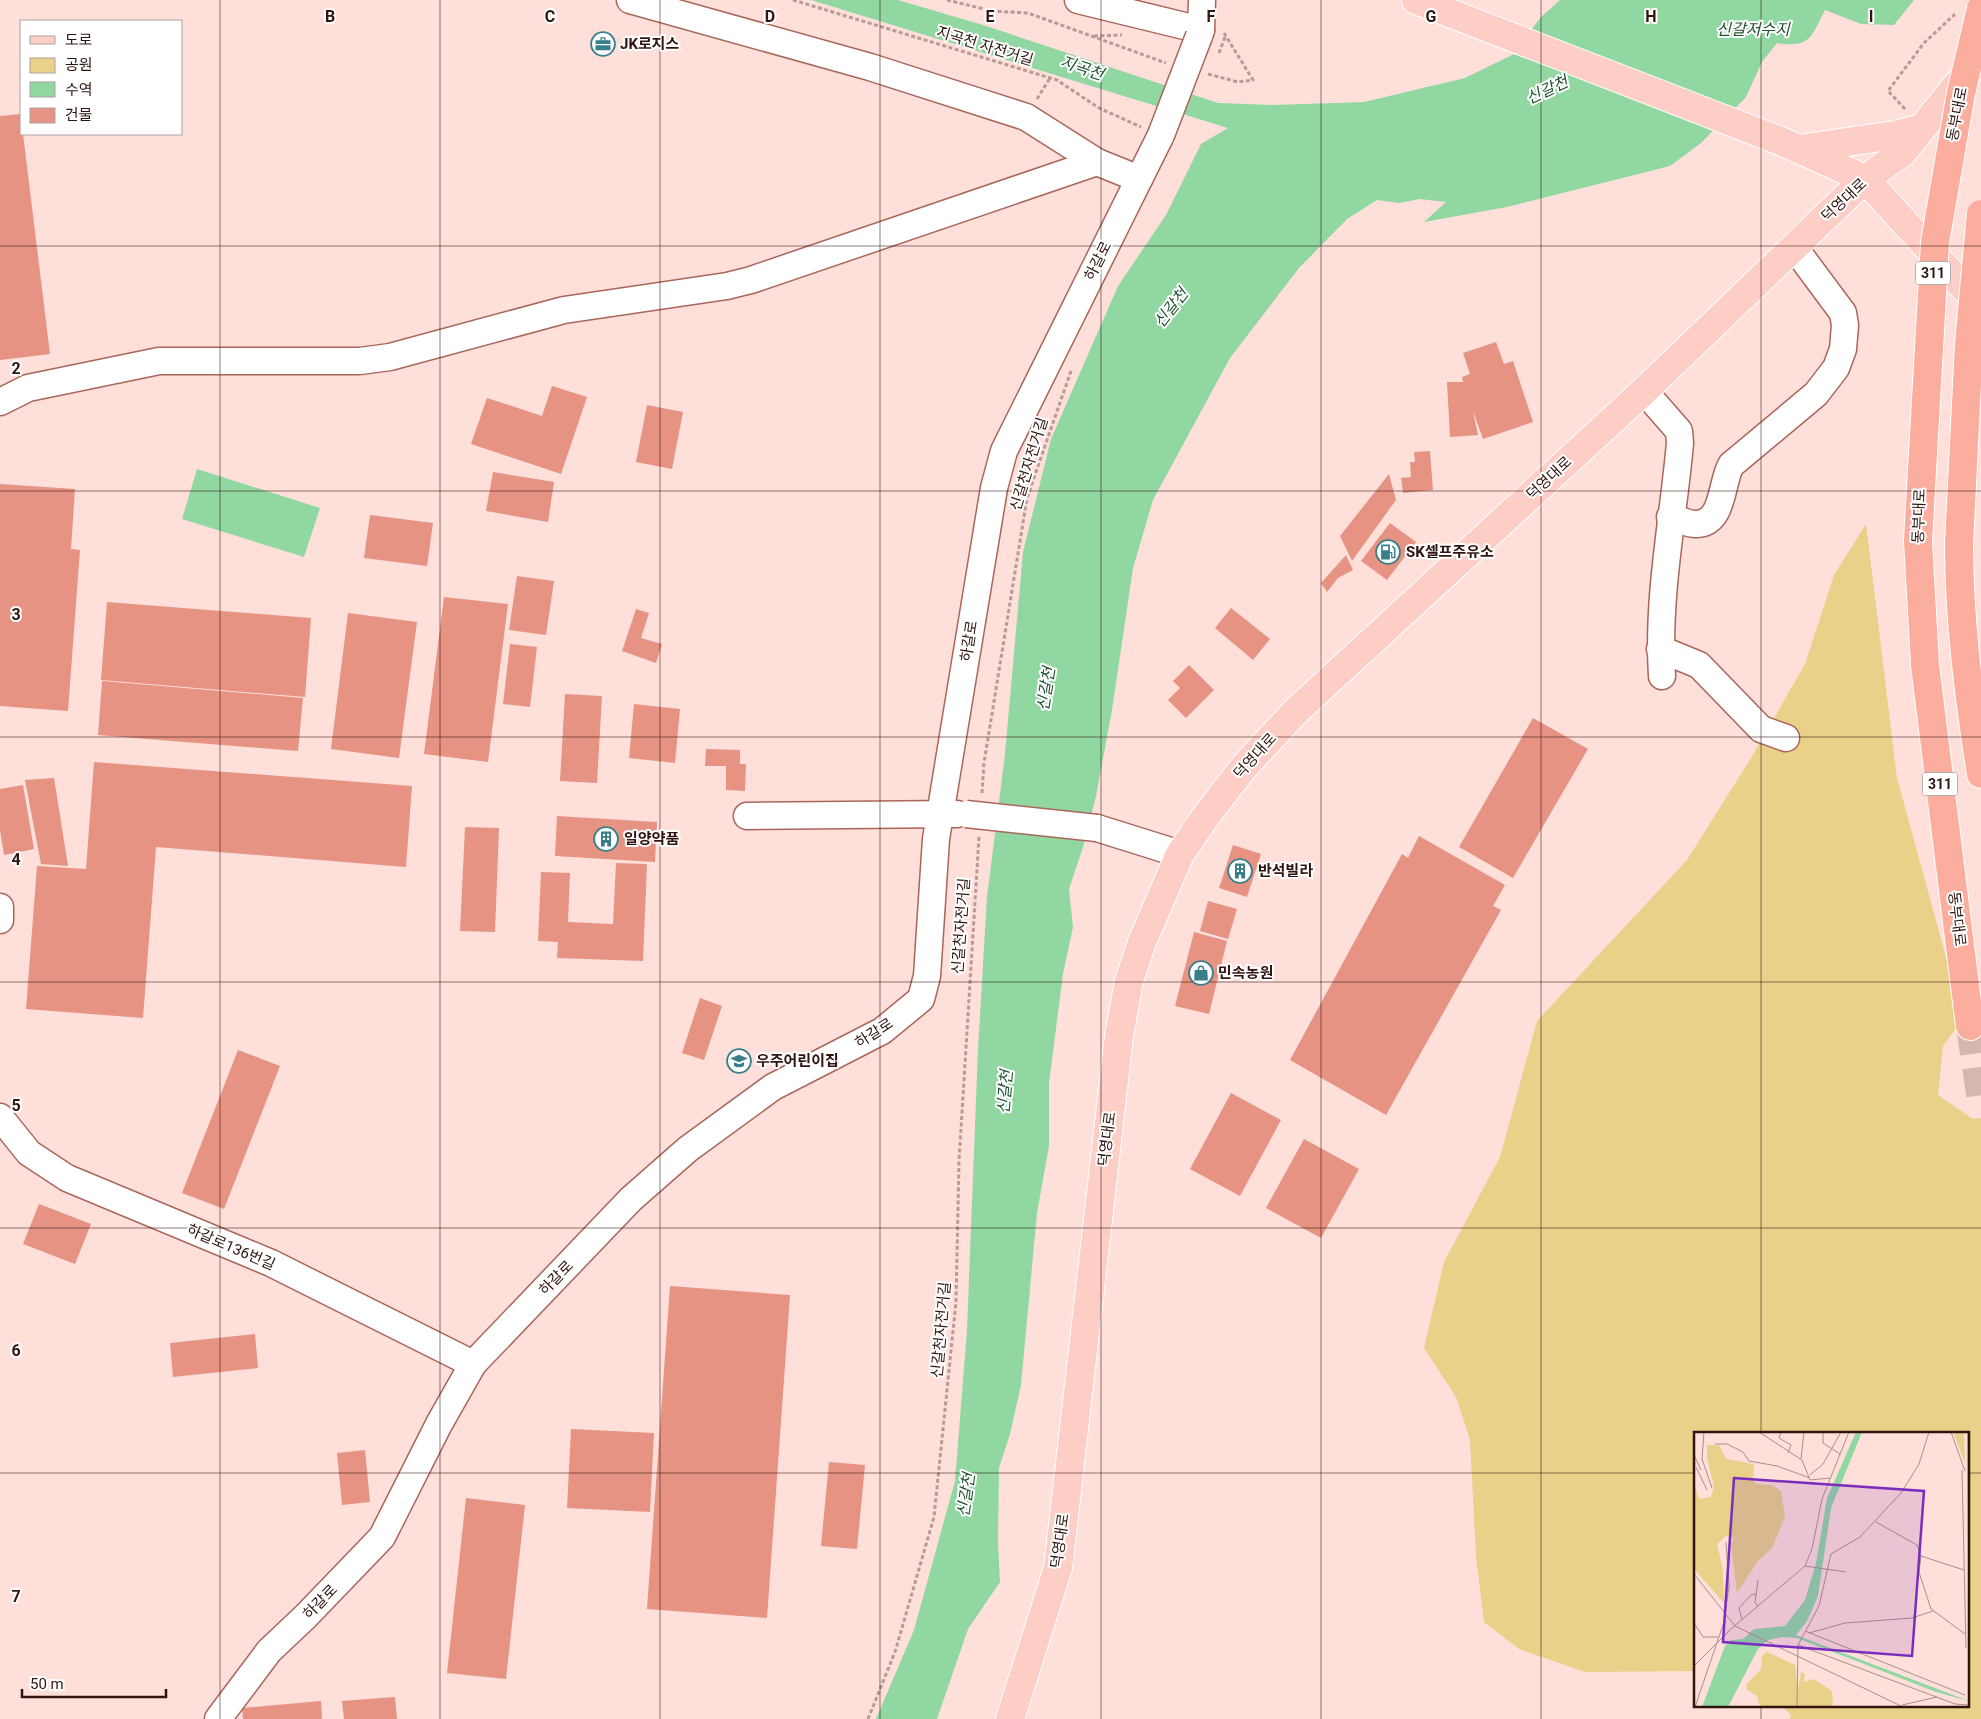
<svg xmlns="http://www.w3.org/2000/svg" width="1981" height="1719" font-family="Roboto,'Noto Sans KR',sans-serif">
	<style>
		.green { fill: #ead189 }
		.water { fill: #90d7a2 }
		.building { fill: #e69384 }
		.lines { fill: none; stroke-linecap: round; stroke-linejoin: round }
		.highway-tunnel { stroke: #d5b6b1; stroke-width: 28; stroke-dasharray: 28 14; stroke-linecap: butt }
		.minor-casing { stroke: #aa665a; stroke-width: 29 }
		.major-casing { stroke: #fff; stroke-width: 30 }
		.highway-casing { stroke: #fff; stroke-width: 30 }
		.path { stroke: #b99a95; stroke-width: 3; stroke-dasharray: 4 2.5; stroke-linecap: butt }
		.minor { stroke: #fff; stroke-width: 26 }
		.major { stroke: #fdcec5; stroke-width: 28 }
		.highway { stroke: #fbad9e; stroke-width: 28 }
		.minor-bridge-casing { stroke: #aa665a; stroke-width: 29; stroke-linecap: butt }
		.highway-bridge-casing { stroke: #fff; stroke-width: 30; stroke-linecap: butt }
		.minor-bridge { stroke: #fff; stroke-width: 26 }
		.highway-bridge { stroke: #fbad9e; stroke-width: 28 }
		.grid { fill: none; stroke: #2f140f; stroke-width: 1; stroke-opacity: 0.55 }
		.labels { text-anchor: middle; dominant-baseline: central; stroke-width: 4; stroke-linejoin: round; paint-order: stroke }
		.shield { fill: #fff; stroke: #6d5a57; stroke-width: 1 }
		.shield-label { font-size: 14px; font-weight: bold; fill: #2f140f }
		.poi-label { font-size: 15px; font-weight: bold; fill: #2f140f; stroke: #fff; text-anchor: start }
		.street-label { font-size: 15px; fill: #2f140f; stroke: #fff }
		.water-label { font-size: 16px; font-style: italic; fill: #1f522f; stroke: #fff }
		.inset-road { fill: none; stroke: #ac8e88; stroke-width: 1 }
		.view { fill: #7b2cbf; fill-opacity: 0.15; stroke: #7b2cbf; stroke-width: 2.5 }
		.inset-edge { fill: none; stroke: #2f140f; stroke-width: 2.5 }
		.grid-label { font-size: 16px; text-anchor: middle; font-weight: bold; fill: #2f140f; stroke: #fff; stroke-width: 4; stroke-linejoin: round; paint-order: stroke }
	</style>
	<rect width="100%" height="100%" fill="#ffdfd9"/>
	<!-- green -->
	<path class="green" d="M 1866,524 L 1897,778 L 1963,1019 L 1943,1046 L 1938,1095 L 1973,1119 L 1981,1118 L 1981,1719 L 1790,1719 L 1791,1715 L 1781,1705 L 1967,1705 L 1967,1433 L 1695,1433 L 1695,1671 L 1585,1672 L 1519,1649 L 1484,1622 L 1476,1557 L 1470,1440 L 1456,1397 L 1424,1348 L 1444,1262 L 1500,1157 L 1537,1021 L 1687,860 L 1751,758 L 1805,664 L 1834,575 Z"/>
	<!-- water -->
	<g class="water">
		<path d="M 811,0 L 898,0 L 983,25 L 1218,103 L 1274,105 L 1364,102 L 1465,78 L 1514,54 L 1540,18 L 1560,0 L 1914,0 L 1894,25 L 1861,24 L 1825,10 C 1811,37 1811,48 1777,43 L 1762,62 L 1746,97 L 1701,143 L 1670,166 L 1507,207 L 1424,222 L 1446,202 L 1420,199 L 1399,203 L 1377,200 L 1347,219 L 1299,268 L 1230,358 L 1153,500 L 1133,568 L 1112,710 L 1096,796 L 1083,847 L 1069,889 L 1073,927 L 1063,974 L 1049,1083 L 1049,1146 L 1037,1213 L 1021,1385 L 1010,1434 L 999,1468 L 998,1542 L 1000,1582 L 968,1629 L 937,1719 L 876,1719 L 914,1630 L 955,1481 L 967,1330 L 978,1049 L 987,897 L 1005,754 L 1023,552 L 1051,439 L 1118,286 L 1166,215 L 1201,144 L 1228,128 Z"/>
		<path d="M 197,469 L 320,508 L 304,557 L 182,519 Z"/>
	</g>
	<!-- building -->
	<g class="building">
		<path d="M 21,114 L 21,134 L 23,134 L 50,354 L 0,360 L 0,116 Z"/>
		<path d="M 1496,342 L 1504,364 L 1513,361 L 1533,422 L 1483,439 L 1473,411 L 1478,435 L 1450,437 L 1447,382 L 1463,382 L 1462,377 L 1470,374 L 1463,353 Z"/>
		<path d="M 552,386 L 587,397 L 561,474 L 471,444 L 487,398 L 542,416 Z"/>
		<path d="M 647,405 L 683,412 L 672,469 L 636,462 Z"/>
		<path d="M 1430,451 L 1433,490 L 1403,493 L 1401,478 L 1411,477 L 1410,462 L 1415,462 L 1414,452 Z"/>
		<path d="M 493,472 L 554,482 L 548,522 L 486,511 Z"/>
		<path d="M 1389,474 L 1396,500 L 1352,561 L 1340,536 Z"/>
		<path d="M 0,484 L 75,489 L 71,549 L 80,550 L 68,711 L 0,706 Z"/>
		<path d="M 370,515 L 433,523 L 427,566 L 364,558 Z"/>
		<path d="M 1390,523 L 1416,542 L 1387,580 L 1361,561 Z"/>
		<path d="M 1346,555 L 1353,570 L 1338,578 L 1327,592 L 1321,583 Z"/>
		<path d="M 517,576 L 554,581 L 546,635 L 509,630 Z"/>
		<path d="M 444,597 L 508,604 L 488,762 L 424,754 Z"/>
		<path d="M 107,602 L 311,618 L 305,697 L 101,680 Z"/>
		<path d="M 1231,608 L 1270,639 L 1253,660 L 1215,628 Z"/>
		<path d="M 636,609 L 649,613 L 641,638 L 662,644 L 656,663 L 622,651 Z"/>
		<path d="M 348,613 L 417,622 L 399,758 L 331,749 Z"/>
		<path d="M 510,644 L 537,647 L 530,707 L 503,704 Z"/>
		<path d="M 1189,665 L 1214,690 L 1186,718 L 1168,700 L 1180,688 L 1173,681 Z"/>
		<path d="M 102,681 L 303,698 L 298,751 L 98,735 Z"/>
		<path d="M 565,694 L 602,696 L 597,783 L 560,781 Z"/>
		<path d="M 634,704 L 680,709 L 675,763 L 629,758 Z"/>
		<path d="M 1533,718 L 1588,749 L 1513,878 L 1459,847 Z"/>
		<path d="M 706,749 L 740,750 L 740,764 L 746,764 L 745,791 L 726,790 L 726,766 L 705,766 Z"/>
		<path d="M 94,762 L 412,786 L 406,867 L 156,847 L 143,1018 L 26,1009 L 37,866 L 86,869 Z"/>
		<path d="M 54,778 L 68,866 L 41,864 L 25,780 Z"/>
		<path d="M 23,785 L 34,849 L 4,855 L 0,830 L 0,789 Z"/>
		<path d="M 557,816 L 657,822 L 655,862 L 555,856 Z"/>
		<path d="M 465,827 L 499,828 L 495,932 L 460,931 Z"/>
		<path d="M 1419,836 L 1505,885 L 1493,906 L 1501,910 L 1386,1115 L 1290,1060 L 1402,854 L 1408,858 Z"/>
		<path d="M 1233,845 L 1261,854 L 1247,897 L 1219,888 Z"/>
		<path d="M 616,863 L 647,864 L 643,961 L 557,958 L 558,942 L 538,941 L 541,872 L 570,873 L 568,922 L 613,924 Z"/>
		<path d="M 1208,901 L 1237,909 L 1228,939 L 1200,931 Z"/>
		<path d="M 1194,932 L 1227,941 L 1209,1014 L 1175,1006 Z"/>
		<path d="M 700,998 L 722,1006 L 704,1060 L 682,1053 Z"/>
		<path d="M 238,1050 L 280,1066 L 224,1209 L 182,1193 Z"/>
		<path d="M 1231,1093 L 1281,1120 L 1240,1196 L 1190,1169 Z"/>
		<path d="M 1304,1139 L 1359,1169 L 1321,1238 L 1266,1208 Z"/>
		<path d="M 39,1204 L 91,1224 L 75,1264 L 23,1244 Z"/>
		<path d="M 670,1286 L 790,1295 L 767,1618 L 647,1609 Z"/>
		<path d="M 255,1334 L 258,1368 L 173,1377 L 170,1343 Z"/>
		<path d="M 571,1429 L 654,1433 L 650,1512 L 567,1508 Z"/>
		<path d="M 365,1450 L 370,1502 L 342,1505 L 337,1453 Z"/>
		<path d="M 829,1462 L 865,1465 L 857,1549 L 821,1546 Z"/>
		<path d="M 466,1498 L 525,1505 L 506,1679 L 447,1673 Z"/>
		<path d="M 395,1697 L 397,1719 L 344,1719 L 342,1701 Z"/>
		<path d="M 321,1701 L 322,1719 L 243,1719 L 242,1708 Z"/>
	</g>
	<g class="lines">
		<!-- highway-tunnel -->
		<path class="highway-tunnel" d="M 1970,1026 L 1981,1100"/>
		<!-- minor casing -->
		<g class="minor-casing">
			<g id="minor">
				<path d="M 630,0 L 870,67 L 1026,117 L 1097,162 L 1139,179"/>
				<path d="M 1078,0 L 1201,30 L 1199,36"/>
				<path d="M 1201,30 L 1202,0"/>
				<path d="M 1644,391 L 1679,431 L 1680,443 C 1673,521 1657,597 1662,676"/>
				<path d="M 0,402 L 28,388 L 159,361 L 360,361 L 390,357 L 564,310 L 727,286 L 751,280 L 1097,162"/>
				<path d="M 1670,517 C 1679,519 1689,525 1697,524 C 1724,523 1721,482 1731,465 L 1816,394 L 1836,368 L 1843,349 L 1845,325 L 1843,313 L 1794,247"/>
				<path d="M 1660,649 L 1699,665 L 1761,729 L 1786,738"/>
				<path d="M 747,816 L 957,814"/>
				<path d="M 1097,828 L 1180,854"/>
				<path d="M 0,907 L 0,920"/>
				<path d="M 0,1117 L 29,1153 L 67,1178 L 271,1263 L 473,1364"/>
				<path d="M 218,1719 L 269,1651 L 306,1616 L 382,1537 L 439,1424 L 473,1364 L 631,1199 L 688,1149 L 773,1087 L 882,1031 L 921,999 L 927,976 L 936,839 L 994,488 L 1004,451 L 1161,135"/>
			</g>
		</g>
		<!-- major casing -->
		<g class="major-casing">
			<g id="major">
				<path d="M 1416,0 L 1783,142 L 1865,179 L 1981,306"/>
				<path d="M 1798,149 L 1895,135 L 1922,128"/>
				<path d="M 1010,1719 L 1058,1568 L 1119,1036 L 1129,981 L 1142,942 L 1180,854 L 1206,816 L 1244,767 L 1296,711 L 1644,391 L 1865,179 L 1902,153 L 1970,69"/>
			</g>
		</g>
		<!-- highway casing -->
		<g class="highway-casing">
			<g id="highway">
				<path d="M 1918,541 L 1925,665 L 1970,1026"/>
				<path d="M 1959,544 C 1959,621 1969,697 1981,774"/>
			</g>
		</g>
		<!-- path -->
		<g class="path">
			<path d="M 793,0 L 1057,80 L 1099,108 L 1141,127"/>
			<path d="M 947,0 L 992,11 L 1028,13 L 1166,63"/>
			<path d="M 1094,36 L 1122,35"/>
			<path d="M 1219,53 L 1225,37"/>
			<path d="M 1208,74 L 1238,82 L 1253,80 L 1224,33"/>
			<path d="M 1037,99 L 1050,78"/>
			<path d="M 1905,109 L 1888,91 L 1924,43 L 1955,14"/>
			<path d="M 982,793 L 984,763 L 1027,498 L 1071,371"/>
			<path d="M 868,1719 L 895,1652 L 934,1517 L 956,1302 L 959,1161 L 979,837"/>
		</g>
		<!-- minor -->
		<use href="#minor" class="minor"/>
		<!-- major -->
		<use href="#major" class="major"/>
		<!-- highway -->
		<use href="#highway" class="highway"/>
		<!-- minor-bridge casing -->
		<g class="minor-bridge-casing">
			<g id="minor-bridge">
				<path d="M 1161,135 L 1199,36"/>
				<path d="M 966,814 L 1097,828"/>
			</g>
		</g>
		<!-- highway-bridge casing -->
		<g class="highway-bridge-casing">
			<g id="highway-bridge">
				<path d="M 1918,541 L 1935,242 L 1961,93 L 1981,9"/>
				<path d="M 1959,544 L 1969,344 L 1981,214"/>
			</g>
		</g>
		<!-- minor-bridge -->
		<use href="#minor-bridge" class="minor-bridge"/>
		<!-- highway-bridge -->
		<use href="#highway-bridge" class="highway-bridge"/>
	</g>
	<!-- grid -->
	<path class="grid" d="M 220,0 L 220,1719M 440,0 L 440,1719M 660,0 L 660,1719M 880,0 L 880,1719M 1101,0 L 1101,1719M 1321,0 L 1321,1719M 1541,0 L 1541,1719M 1761,0 L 1761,1433M 0,246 L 1981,246M 0,491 L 1981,491M 0,737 L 1981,737M 0,982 L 1981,982M 0,1228 L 1981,1228M 0,1473 L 1695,1473M 1967,1473 L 1981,1473M 1761,1705 L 1761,1719"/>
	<!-- icons -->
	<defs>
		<g id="office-ring" transform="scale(1.25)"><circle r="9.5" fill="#fff" stroke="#387e8b" stroke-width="1.5"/><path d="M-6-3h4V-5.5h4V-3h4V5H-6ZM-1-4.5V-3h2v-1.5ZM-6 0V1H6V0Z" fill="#387e8b"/></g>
		<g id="fuel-ring" transform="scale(1.25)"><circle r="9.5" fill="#fff" stroke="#387e8b" stroke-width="1.5"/><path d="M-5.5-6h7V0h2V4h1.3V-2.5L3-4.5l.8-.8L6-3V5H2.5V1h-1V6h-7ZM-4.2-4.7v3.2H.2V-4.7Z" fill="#387e8b"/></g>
		<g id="building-ring" transform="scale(1.25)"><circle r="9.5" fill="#fff" stroke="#387e8b" stroke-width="1.5"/><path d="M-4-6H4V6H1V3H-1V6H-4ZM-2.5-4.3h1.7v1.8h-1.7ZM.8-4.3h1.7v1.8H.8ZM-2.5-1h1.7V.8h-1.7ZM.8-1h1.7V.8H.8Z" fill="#387e8b"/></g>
		<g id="shop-ring" transform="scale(1.25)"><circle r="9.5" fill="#fff" stroke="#387e8b" stroke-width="1.5"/><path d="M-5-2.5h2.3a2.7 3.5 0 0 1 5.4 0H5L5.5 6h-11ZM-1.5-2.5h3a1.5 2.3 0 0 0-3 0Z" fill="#387e8b"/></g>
		<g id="school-ring" transform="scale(1.25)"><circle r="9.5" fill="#fff" stroke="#387e8b" stroke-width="1.5"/><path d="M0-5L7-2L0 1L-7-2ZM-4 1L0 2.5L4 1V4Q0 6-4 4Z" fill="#387e8b"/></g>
	</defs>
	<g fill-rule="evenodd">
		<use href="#office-ring" x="603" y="44"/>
		<use href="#fuel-ring" x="1388" y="552"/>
		<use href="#building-ring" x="606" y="839"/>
		<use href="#building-ring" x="1240" y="871"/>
		<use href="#shop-ring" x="1201" y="973"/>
		<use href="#school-ring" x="739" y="1061"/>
	</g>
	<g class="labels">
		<!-- shield labels -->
		<g class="shield">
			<rect x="1915.5" y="261.5" width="35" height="23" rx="4"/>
			<rect x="1922.5" y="772.5" width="35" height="23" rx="4"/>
		</g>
		<g class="shield-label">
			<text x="1933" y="273">311</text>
			<text x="1940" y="784">311</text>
		</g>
		<!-- poi labels -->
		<g class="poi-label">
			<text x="620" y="44">JK로지스</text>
			<text x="1406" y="552">SK셀프주유소</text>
			<text x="624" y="839">일양약품</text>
			<text x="1258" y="871">반석빌라</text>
			<text x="1218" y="973">민속농원</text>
			<text x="756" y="1061">우주어린이집</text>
		</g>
		<!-- street labels -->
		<g class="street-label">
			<text transform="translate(985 46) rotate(17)">지곡천 자전거길</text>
			<text transform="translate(1957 114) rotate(-79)">동부대로</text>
			<text transform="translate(1844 200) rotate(-43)">덕영대로</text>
			<text transform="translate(1098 261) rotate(-63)">하갈로</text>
			<text transform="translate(1029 464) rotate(-73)">신갈천자전거길</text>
			<text transform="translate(1549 478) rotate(-43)">덕영대로</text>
			<text transform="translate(1919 516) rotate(-88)">동부대로</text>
			<text transform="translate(969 641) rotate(-81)">하갈로</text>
			<text transform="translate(1255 756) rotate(-48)">덕영대로</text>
			<text transform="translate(1957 919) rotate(83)">동부대로</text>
			<text transform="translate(961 926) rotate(-86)">신갈천자전거길</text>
			<text transform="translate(874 1033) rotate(-33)">하갈로</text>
			<text transform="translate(1107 1139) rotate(-83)">덕영대로</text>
			<text transform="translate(231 1247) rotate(23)">하갈로136번길</text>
			<text transform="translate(556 1278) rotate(-46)">하갈로</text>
			<text transform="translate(941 1330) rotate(-85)">신갈천자전거길</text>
			<text transform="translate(1060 1541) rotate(-82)">덕영대로</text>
			<text transform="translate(320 1602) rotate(-46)">하갈로</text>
		</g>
		<!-- water labels -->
		<g class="water-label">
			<text x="1753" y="29">신갈저수지</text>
			<text transform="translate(1082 68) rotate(19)">지곡천</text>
			<text transform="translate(1547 90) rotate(-25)">신갈천</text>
			<text transform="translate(1171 308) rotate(-52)">신갈천</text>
			<text transform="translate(1046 689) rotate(-81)">신갈천</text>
			<text transform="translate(1005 1092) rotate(-85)">신갈천</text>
			<text transform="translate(966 1495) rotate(-82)">신갈천</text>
		</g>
	</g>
	<!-- overview -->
	<g transform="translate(1694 1432)">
		<rect width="275" height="275" fill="#ffdfd9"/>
		<path d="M 259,0 L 270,0 L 271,31 ZM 13,13 L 25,13 L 32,27 L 60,32 L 59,48 L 62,52 L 78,53 L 87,59 L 91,85 L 78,116 L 63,130 L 43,161 L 37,113 L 40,106 L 32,104 L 23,112 L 29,138 L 30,171 L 0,137 L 0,51 L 5,67 L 17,65 L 20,55 L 13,26 ZM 73,220 L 101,233 L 104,258 L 107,240 L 111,242 L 110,250 L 120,247 L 138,259 L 139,275 L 66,275 L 63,264 L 53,258 L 52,253 L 67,237 L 68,224 Z" fill="#ead189"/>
		<path d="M 162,0 L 168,0 L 137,76 L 124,164 L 113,189 L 102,203 L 275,269 L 242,260 L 103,206 L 89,205 L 74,208 L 64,217 L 34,275 L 8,275 L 31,214 L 37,208 L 49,207 L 60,197 L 91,194 L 111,168 L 122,131 L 133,66 Z" fill="#90d7a2"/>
		<path class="inset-road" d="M 10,0 L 8,27 L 18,56M 65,0 L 108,28 L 116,48 L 136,46M 87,0 L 85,6 L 97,13 L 94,21M 129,0 L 129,11 L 146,22M 235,0 L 225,32 L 207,61 L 166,105 L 137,122 L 125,174 L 104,213 L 261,272 L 274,273M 257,0 L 271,39M 274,0 L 275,275M 21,12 L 33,12 L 49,20 L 55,29 L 83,34 L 116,46M 0,23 L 7,38M 107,27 L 110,0M 2,35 L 13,58M 268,38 L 272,216M 116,43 L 129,32 L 147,0M 182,90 L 223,113 L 227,124 L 225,140 L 237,177 L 271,202M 227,124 L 270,138M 111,134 L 152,140M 0,142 L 41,194 L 209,275M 64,175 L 61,170 L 64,148M 48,187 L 45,176 L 58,162 L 62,163M 0,191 L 9,205 L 24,205M 111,199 L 271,263M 115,201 L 151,191 L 218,186 L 239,179M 0,234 L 38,196 L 111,134 L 118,117 L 128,67 L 155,0M 208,273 L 243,265M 1,275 L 30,190 L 35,154 L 32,110M 103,275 L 104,213"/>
		<path class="view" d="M 40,46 L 230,59 L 218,224 L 29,210 Z"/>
		<rect width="275" height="275" class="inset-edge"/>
	</g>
	<g class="grid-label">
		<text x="330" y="22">B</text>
		<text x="550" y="22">C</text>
		<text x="770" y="22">D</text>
		<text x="990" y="22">E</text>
		<text x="1211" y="22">F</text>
		<text x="1431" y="22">G</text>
		<text x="1651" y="22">H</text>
		<text x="1871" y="22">I</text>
		<text x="16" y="374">2</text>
		<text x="16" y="620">3</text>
		<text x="16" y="865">4</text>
		<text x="16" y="1111">5</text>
		<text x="16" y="1356">6</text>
		<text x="16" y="1602">7</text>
	</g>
	<!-- legend -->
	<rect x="20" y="20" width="162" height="115" fill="#ffffff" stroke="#aca19f"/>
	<rect x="30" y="36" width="25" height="8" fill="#fdcec5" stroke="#aca19f"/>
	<text x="65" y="45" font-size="15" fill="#2f140f">도로</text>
	<rect x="30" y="58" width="25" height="15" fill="#ead189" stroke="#aca19f"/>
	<text x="65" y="70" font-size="15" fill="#2f140f">공원</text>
	<rect x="30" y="82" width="25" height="15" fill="#90d7a2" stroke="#aca19f"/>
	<text x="65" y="95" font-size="15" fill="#2f140f">수역</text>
	<rect x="30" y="108" width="25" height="15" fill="#e69384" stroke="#aca19f"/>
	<text x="65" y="120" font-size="15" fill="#2f140f">건물</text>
	<!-- scale -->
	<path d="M22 1689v8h144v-8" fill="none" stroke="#2f140f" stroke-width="2.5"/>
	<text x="30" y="1689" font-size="15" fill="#2f140f" stroke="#ffffff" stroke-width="4" paint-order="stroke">50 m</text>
</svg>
